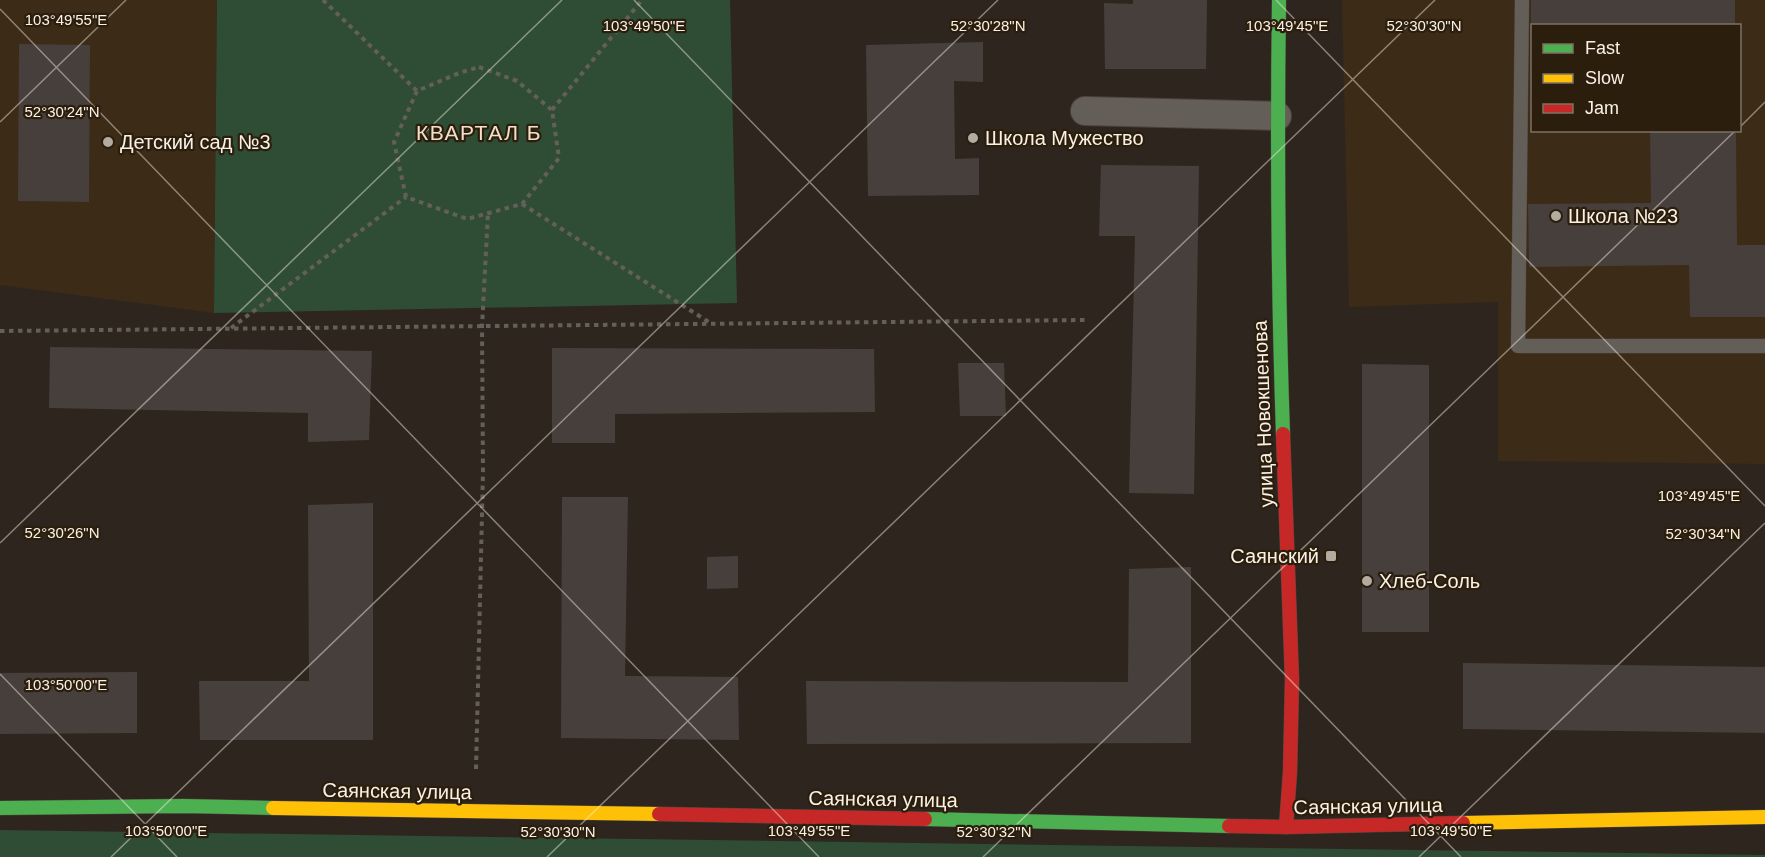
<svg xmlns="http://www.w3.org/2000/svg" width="1765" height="857" font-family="Helvetica,sans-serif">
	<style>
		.built { fill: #3c2b16; fill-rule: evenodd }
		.green { fill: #2f4d35 }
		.building { fill: #473f3b }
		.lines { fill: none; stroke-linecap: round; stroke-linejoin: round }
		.lane-casing { stroke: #4c443d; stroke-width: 15 }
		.street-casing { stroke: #4c443d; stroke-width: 30 }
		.fast-casing { stroke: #4c443d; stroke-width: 15 }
		.slow-casing { stroke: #4c443d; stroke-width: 15 }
		.jam-casing { stroke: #4c443d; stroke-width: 15 }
		.path { stroke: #655f59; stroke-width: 4; stroke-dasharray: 4.5 4.5; stroke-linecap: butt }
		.lane { stroke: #645e58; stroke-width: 14 }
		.street { stroke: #645e58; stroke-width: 28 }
		.fast { stroke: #4caf50; stroke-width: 14 }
		.slow { stroke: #ffc107; stroke-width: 14 }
		.jam { stroke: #c62828; stroke-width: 14 }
		.ticks { fill: none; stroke: #faf1e6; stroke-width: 1.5; stroke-opacity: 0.45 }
		.poi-dot { fill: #b3aaa0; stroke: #2b1e0d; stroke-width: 2 }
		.labels { text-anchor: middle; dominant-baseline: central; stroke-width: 4.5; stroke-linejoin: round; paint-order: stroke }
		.poi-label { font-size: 20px; fill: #faf1e6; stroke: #2b1e0d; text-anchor: start }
		.street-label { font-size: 20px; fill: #faf1e6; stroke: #2b1e0d }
		.neighbourhood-label { font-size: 21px; letter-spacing: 1.5px; fill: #f2e0cb; stroke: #2b1e0d }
		.ticks-label { font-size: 15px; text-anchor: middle; fill: #faf1e6; stroke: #2b1e0d; stroke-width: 4.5; stroke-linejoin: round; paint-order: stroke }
	</style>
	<rect width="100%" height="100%" fill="#2e261e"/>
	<!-- built -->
	<g class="built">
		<path d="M 0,0 L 217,0 L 214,313 L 0,285 Z"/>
		<path d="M 1342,0 L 1765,0 L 1765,464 L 1498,461 L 1498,302 L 1349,307 ZM 1532,26 L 1740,26 L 1740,130 L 1532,130 Z"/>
	</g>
	<!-- green -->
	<g class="green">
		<path d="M 217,0 L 730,0 L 737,303 L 214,313 Z"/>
		<path d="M 0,830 L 1765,855 L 1765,857 L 0,857 Z"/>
	</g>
	<!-- building -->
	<g class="building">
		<path d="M 1133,0 L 1207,0 L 1206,69 L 1105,69 L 1104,3 L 1133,4 Z"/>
		<rect x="1531" y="0" width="204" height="26"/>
		<path d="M 983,42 L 983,82 L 954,81 L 955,159 L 979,158 L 979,195 L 868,196 L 866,45 Z"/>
		<path d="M 19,44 L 90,45 L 89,202 L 18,201 Z"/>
		<path d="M 1650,130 L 1736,130 L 1737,245 L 1765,245 L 1765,317 L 1690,317 L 1689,265 L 1529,267 L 1528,204 L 1651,203 Z"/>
		<path d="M 1101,165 L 1199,166 L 1194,494 L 1129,493 L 1135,236 L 1099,236 Z"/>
		<path d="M 50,347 L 372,351 L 369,440 L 308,442 L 308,413 L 49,408 Z"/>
		<path d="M 552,348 L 874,349 L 875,412 L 615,414 L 615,443 L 552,443 Z"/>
		<path d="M 958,363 L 1004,363 L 1006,416 L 960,416 Z"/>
		<path d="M 1362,364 L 1429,365 L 1429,632 L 1362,632 Z"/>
		<path d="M 562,497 L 628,497 L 625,676 L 738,677 L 739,740 L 561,738 Z"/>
		<path d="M 373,503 L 373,740 L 200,740 L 199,681 L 309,681 L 308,505 Z"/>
		<path d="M 738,556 L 738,588 L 707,589 L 707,557 Z"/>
		<path d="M 1191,567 L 1191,743 L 807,744 L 806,681 L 1128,682 L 1129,569 Z"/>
		<path d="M 1463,663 L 1765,667 L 1765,733 L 1463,729 Z"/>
		<path d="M 137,672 L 137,733 L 0,734 L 0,673 Z"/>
	</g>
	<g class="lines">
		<!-- lane casing -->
		<g class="lane-casing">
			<path id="lane" d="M 1522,0 L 1518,346 L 1765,346"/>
		</g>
		<!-- street casing -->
		<g class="street-casing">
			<path id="street" d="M 1085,111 L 1277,116"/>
		</g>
		<!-- fast casing -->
		<g class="fast-casing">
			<g id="fast">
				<path d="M 1279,0 C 1277,145 1278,289 1283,434"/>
				<path d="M 0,808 L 183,806 L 273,808"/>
				<path d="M 925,819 L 1229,826"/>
			</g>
		</g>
		<!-- slow casing -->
		<g class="slow-casing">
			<g id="slow">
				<path d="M 273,808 L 659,814"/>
				<path d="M 1463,823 L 1765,817"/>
			</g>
		</g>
		<!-- jam casing -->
		<g class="jam-casing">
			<g id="jam">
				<path d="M 1283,434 L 1292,680 L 1290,772 L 1286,827"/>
				<path d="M 659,814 L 925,819"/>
				<path d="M 1229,826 L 1286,827 L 1463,823"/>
			</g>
		</g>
		<!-- path -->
		<g class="path">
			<path d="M 323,0 L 417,91"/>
			<path d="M 479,67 L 517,81 L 552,110 L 559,158 L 522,204 L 467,219 L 406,197 L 394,142 L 417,91 L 459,73 Z"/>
			<path d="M 552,110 L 642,0"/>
			<path d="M 522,204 L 712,324"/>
			<path d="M 231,328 L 406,197"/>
			<path d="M 0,331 L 1085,320"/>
			<path d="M 476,769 L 483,472 L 482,327 L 488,213"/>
		</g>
		<!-- lane -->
		<use href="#lane" class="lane"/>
		<!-- street -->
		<use href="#street" class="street"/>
		<!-- fast -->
		<use href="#fast" class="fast"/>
		<!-- slow -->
		<use href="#slow" class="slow"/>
		<!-- jam -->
		<use href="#jam" class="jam"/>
	</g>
	<!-- ticks -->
	<path class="ticks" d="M 634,0 L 1461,857M 1276,0 L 1765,506M 0,9 L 819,857M 0,122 L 126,0M 1740,127 L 1765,102M 0,543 L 562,0M 0,674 L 177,857M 111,857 L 998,0M 547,857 L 1435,0M 983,857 L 1736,130M 1419,857 L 1765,523"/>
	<!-- markers -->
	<g class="poi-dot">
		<circle cx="973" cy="138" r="6"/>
		<circle cx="108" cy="142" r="6"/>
		<circle cx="1556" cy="216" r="6"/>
		<rect x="1325" y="550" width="12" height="12" rx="3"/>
		<circle cx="1367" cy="581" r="6"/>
	</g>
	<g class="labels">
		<!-- poi labels -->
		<g class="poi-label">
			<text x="985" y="138">Школа Мужество</text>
			<text x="120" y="142">Детский сад №3</text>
			<text x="1568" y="216">Школа №23</text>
			<text x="1319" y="556" text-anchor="end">Саянский</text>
			<text x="1379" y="581">Хлеб-Соль</text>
		</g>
		<!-- street labels -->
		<g class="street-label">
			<text transform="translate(1263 414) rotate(-92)">улица Новокшенова</text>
			<text transform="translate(397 791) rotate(1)">Саянская улица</text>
			<text transform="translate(883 799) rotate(1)">Саянская улица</text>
			<text transform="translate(1368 806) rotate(-1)">Саянская улица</text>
		</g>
		<!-- neighbourhood labels -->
		<g class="neighbourhood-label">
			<text x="479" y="132">КВАРТАЛ Б</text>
		</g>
	</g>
	<g class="ticks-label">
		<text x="66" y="25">103°49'55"E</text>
		<text x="988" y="31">52°30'28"N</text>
		<text x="1424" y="31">52°30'30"N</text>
		<text x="644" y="31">103°49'50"E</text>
		<text x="1287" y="31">103°49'45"E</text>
		<text x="62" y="117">52°30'24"N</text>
		<text x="1699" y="501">103°49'45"E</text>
		<text x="62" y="538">52°30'26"N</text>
		<text x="1703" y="539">52°30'34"N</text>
		<text x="66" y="690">103°50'00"E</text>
		<text x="166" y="836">103°50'00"E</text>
		<text x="809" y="836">103°49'55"E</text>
		<text x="1451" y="836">103°49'50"E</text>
		<text x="558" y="837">52°30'30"N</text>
		<text x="994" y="837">52°30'32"N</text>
	</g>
	<!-- legend -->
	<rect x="1531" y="24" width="210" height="108" fill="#2b1e0d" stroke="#7e7264" stroke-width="1.5"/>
	<rect x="1543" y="44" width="30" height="9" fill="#4caf50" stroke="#7e7264" stroke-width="1.5"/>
	<text x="1585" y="54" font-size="18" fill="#faf1e6">Fast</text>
	<rect x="1543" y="74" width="30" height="9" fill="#ffc107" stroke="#7e7264" stroke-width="1.5"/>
	<text x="1585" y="84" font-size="18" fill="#faf1e6">Slow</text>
	<rect x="1543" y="104" width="30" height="9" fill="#c62828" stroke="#7e7264" stroke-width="1.5"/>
	<text x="1585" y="114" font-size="18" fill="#faf1e6">Jam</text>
</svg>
